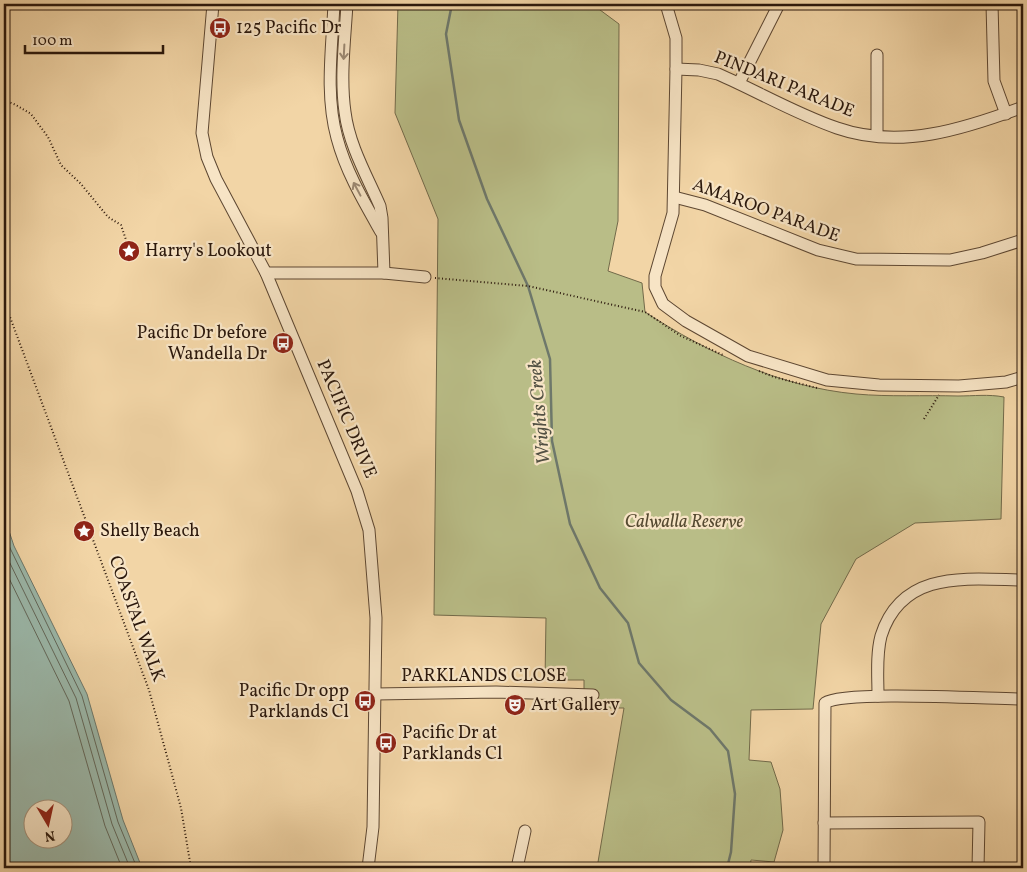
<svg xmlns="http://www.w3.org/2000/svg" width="1027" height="872" font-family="Vollkorn,serif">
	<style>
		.green { fill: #b9bd87; stroke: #726a4a }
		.water { fill: #9bb8aa; stroke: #6e786b; fill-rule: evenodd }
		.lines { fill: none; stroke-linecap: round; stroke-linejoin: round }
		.shore { stroke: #63685b; stroke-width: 1 }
		.stream { stroke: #6e786b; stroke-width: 2.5 }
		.minor-casing { stroke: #5d4732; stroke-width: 13 }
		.path { stroke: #2b180c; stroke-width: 2; stroke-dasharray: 1 2.5; stroke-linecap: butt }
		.minor { stroke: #f7e4c5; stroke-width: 11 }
		.oneway { stroke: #9b8872 }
		.labels { text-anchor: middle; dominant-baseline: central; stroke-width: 4.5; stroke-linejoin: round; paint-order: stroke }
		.poi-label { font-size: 18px; fill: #2b180c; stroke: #f7e4c5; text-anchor: start }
		.street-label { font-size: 18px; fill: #2b180c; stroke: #f7e4c5 }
		.park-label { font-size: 18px; font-style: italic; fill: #564a31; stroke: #f7e4c5 }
		.water-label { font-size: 19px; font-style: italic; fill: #525043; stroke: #f7e4c5 }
	</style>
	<rect width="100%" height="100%" fill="#f2d5a6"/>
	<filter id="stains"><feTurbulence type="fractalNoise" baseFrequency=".004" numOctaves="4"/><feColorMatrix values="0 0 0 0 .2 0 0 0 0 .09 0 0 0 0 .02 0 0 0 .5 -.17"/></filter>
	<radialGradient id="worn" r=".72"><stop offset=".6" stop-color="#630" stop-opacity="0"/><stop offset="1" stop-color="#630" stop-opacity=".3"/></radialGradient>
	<!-- green -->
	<path class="green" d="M 398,4 L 592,4 L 619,24 L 618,221 L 608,271 L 642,283 L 645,312 C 708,353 780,387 856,394 C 889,397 924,395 958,396 C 974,396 988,394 1004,397 L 1001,519 L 915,523 L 856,559 L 821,624 L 813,709 L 751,710 L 749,760 L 771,762 L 780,789 L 783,830 L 774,862 L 751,860 L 750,868 L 597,868 L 624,708 L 584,708 L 584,680 L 545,680 L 546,618 L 434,615 L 438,219 L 395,113 Z"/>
	<!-- water -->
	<path class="water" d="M 4,516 L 14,546 L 87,694 L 123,820 L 142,868 L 4,868 ZM 32,810 L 62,810 L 62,840 L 32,840 Z"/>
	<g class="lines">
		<!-- shore -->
		<g class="shore">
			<path d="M 4,531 L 10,548 L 82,696 L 118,822 L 137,868"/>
			<path d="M 4,551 L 76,698 L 112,824 L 130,868"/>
			<path d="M 4,568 L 69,701 L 105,826 L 122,868"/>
		</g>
		<!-- stream -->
		<path class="stream" d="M 452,4 L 446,34 L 459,120 L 487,199 L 528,286 L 550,359 L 552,441 L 570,524 L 600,588 L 628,623 L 639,663 L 671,700 L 710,729 L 728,751 L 735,794 L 731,852 L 727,868"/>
		<!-- minor casing -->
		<g class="minor-casing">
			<g id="minor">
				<path d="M 213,4 L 202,133 L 207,157 L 216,179 L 266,273 L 357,491 L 369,530 L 376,618 L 373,827 L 368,868"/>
				<path d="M 334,4 C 332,48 325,95 337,138 C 346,172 364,202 381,232"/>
				<path d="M 347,4 C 345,39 340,77 345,112 C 349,145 367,176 380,206 L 382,218 L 384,273"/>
				<path d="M 666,4 L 676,38 L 676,69 L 673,213 L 655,276 L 655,287 L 663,304 L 686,321 L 748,356 L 827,380 L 879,385 L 959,386 L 1006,382 L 1023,377"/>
				<path d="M 992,4 L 994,81 L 1006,114"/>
				<path d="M 676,69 L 699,70 L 718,74 C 757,91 796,114 837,128 C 900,150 964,129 1023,107"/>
				<path d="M 739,83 L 779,4"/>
				<path d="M 877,135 L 877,55"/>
				<path d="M 674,197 L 705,205 L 818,250 L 856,259 L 950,260 L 982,253 L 1023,240"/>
				<path d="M 266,273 L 384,273 L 425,277"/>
				<path d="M 376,694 L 496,692 L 593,695"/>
				<path d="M 878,696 C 878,677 876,655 881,636 C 902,569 968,579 1023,580"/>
				<path d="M 824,823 L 979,822 L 978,868"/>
				<path d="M 517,868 L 525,831"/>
				<path d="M 824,868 L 825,703 C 844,690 991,699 1023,699"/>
			</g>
		</g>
		<!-- path -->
		<g class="path">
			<path d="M 4,100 L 16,105 L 31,114 L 48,137 L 61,165 L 81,184 L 108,217 L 121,225 L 126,240"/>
			<path d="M 435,278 L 528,286 L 645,312 L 681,336 L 723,355"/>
			<path d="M 4,301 L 149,690 L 181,808 L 191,868"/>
			<path d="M 759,371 L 774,377 L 817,388"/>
			<path d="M 924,419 L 939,395"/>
		</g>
		<!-- minor -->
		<use href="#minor" class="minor"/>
	</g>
	<!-- one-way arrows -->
	<defs><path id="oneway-shaft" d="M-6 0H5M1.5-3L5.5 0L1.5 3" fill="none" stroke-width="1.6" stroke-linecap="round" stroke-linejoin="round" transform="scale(1.25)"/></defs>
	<g class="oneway">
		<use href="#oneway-shaft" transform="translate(344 52) rotate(93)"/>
		<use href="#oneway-shaft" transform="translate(357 189) rotate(-118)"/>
	</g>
	<!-- icons -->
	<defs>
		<g id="bus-disc" transform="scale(1.125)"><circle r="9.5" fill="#8f2418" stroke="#f7e4c5"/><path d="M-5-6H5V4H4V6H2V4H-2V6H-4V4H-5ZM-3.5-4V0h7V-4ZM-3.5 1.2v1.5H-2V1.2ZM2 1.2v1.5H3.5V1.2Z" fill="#fff"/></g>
		<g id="sight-disc" transform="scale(1.125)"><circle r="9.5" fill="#8f2418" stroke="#f7e4c5"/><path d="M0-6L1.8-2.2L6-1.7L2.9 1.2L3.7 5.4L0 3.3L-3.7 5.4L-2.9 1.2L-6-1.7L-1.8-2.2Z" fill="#fff"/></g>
		<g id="theatre-disc" transform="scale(1.125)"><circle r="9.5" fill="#8f2418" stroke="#f7e4c5"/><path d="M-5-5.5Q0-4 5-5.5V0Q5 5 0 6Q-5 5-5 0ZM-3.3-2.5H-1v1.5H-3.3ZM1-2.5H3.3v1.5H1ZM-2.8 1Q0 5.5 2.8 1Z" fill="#fff"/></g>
	</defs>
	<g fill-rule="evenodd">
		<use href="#bus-disc" x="220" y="28"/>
		<use href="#sight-disc" x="129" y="251"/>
		<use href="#bus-disc" x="283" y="343"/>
		<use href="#sight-disc" x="84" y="531"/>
		<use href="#bus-disc" x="365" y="701"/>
		<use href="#theatre-disc" x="515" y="705"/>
		<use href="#bus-disc" x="386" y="743"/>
	</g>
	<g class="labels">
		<!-- poi labels -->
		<g class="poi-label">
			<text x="236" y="28">125 Pacific Dr</text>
			<text x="145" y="251">Harry's Lookout</text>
			<text x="267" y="333" text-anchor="end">Pacific Dr before<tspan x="267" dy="21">Wandella Dr</tspan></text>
			<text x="100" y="531">Shelly Beach</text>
			<text x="349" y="691" text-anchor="end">Pacific Dr opp<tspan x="349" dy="21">Parklands Cl</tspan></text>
			<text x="531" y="705">Art Gallery</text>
			<text x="402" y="733">Pacific Dr at<tspan x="402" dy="21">Parklands Cl</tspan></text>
		</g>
		<!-- street labels -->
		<g class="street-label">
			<text transform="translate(784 85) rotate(22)">PINDARI PARADE</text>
			<text transform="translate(766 211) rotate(20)">AMAROO PARADE</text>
			<text transform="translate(346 419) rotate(67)">PACIFIC DRIVE</text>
			<text transform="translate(136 619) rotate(70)">COASTAL WALK</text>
			<text x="484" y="676">PARKLANDS CLOSE</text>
		</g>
		<!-- park labels -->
		<g class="park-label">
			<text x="684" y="522">Calwalla Reserve</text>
		</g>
		<!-- water labels -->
		<g class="water-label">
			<text transform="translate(540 412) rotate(-95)">Wrights Creek</text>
		</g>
	</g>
	<!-- margin -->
	<rect width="1027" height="872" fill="none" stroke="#f2d5a6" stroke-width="20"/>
	<rect x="5" y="5" width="1017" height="862" fill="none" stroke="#2b180c" stroke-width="2.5"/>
	<rect x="10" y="10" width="1007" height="852" fill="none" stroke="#2b180c"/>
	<!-- north arrow -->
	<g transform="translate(48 824) rotate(171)"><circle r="24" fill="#f7e4c5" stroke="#a5927b"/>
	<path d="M0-4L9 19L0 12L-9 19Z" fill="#8f2418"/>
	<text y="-8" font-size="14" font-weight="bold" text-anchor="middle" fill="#2b180c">N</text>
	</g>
	<!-- scale -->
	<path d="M25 45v8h138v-8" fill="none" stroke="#2b180c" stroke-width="2.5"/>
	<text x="32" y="45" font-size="15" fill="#2b180c" stroke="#f7e4c5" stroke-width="4" paint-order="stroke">100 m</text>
	<rect width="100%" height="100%" filter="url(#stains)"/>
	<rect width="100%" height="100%" fill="url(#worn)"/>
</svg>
